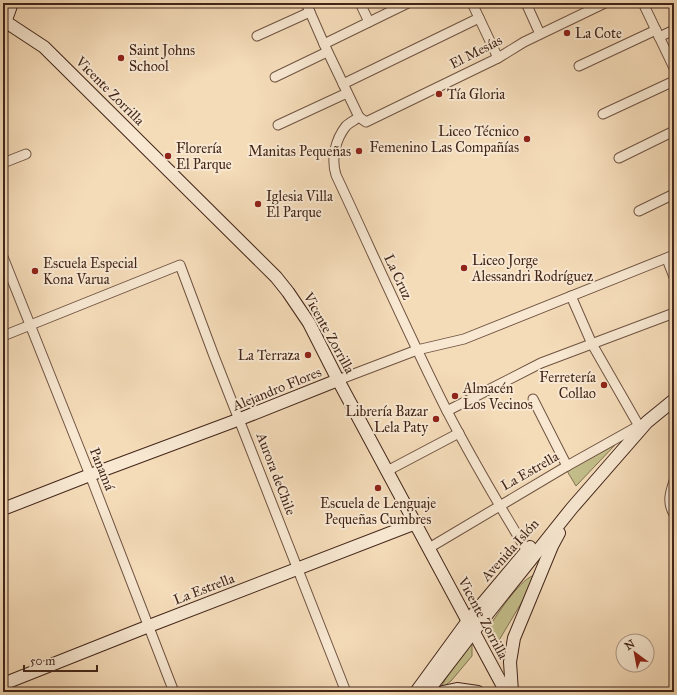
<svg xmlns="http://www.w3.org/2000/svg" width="677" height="695" font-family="'IM FELL Great Primer',serif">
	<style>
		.green { fill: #c3be8a; stroke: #827252 }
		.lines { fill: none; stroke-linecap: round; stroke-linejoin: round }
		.street-casing { stroke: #6f5341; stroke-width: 11 }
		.secondary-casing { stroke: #422519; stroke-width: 14 }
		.street { stroke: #f8e8d2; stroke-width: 9 }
		.secondary { stroke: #f8e8d2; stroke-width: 12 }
		.poi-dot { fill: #8f2418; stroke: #f8e8d2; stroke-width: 1.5 }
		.labels { text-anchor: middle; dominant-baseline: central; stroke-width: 4; stroke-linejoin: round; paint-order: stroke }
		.poi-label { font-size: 14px; fill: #422519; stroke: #f8e8d2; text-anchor: start }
		.street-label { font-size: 14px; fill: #422519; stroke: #f8e8d2 }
	</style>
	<rect width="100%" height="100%" fill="#f5dcb9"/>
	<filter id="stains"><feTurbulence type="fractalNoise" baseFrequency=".005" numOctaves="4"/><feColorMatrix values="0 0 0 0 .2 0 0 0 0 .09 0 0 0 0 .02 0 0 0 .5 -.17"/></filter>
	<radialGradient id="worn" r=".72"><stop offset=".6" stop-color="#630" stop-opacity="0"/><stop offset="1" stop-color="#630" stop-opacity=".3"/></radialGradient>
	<!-- green -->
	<g class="green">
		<path d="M 615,445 L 576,486 L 567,471 Z"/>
		<path d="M 534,575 L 529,590 L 495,647 L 485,632 C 497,616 517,582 534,575 Z"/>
		<path d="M 472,642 L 472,656 L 451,681 L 439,690 L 447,677 Z"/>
	</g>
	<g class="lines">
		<!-- street casing -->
		<g class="street-casing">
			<g id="street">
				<path d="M 306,3 L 324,44 L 359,117"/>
				<path d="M 360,3 L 369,22"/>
				<path d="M 472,3 L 498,58"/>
				<path d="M 526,3 L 540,34"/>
				<path d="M 643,3 L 674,68"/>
				<path d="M 257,36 L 310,12"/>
				<path d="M 659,37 L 674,30"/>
				<path d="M 324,44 L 408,3"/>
				<path d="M 579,66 L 656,30"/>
				<path d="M 275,77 L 327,52"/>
				<path d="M 343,84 L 479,18"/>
				<path d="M 603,114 L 674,81"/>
				<path d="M 359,117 C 355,120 349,123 346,126 C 335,140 331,159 336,175 C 373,254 408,334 447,411 C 472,459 499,505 527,551 L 532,551"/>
				<path d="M 359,117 L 366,122 L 498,58 L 524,42 L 605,3"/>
				<path d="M 278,125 L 347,93"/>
				<path d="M 619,158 L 674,131"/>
				<path d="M 3,163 L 26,154"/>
				<path d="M 639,211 L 674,194"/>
				<path d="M 3,257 L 90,475 L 174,692"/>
				<path d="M 667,259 L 674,277"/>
				<path d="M 571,296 L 592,344 L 639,426"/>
				<path d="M 3,336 L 180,265 L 214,356 L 346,692"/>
				<path d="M 338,380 L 417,350 L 464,339 L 674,255"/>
				<path d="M 533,399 L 567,466"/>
				<path d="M 447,411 L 541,363 L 674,313"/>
				<path d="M 387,471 L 459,433"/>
				<path d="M 674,481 C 670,493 667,503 674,514"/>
				<path d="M 429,548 L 567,466 L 642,424"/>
			</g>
		</g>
		<!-- secondary casing -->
		<g class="secondary-casing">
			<g id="secondary">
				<path d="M 6,22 L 44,47 L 276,277 L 288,292 L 309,323 L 338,380 L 506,692"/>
				<path d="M 3,28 L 12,3"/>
				<path d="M 3,509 L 90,475 L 240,419 L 338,380"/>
				<path d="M 3,684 L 149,626 L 416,523"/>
				<path d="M 416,692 L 467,622 L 530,547"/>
				<path d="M 427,692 L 473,632 L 572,508 L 647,422 L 674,400"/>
				<path d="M 443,692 L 457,689 L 478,692"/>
				<path d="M 512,692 L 510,662 L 514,638 L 552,546 L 559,533"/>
			</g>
		</g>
		<!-- street -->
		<use href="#street" class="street"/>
		<!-- secondary -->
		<use href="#secondary" class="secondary"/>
	</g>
	<!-- markers -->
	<g class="poi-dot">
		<circle cx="567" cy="33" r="4"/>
		<circle cx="121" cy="58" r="4"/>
		<circle cx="439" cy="94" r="4"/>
		<circle cx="527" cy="139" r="4"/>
		<circle cx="359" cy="151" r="4"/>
		<circle cx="168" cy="156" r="4"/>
		<circle cx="258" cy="204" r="4"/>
		<circle cx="464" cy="268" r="4"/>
		<circle cx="35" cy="271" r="4"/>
		<circle cx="308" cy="355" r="4"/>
		<circle cx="604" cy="385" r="4"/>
		<circle cx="455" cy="396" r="4"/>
		<circle cx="436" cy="419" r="4"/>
		<circle cx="378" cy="488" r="4"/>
	</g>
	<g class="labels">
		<!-- poi labels -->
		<g class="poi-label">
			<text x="575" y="33">La Cote</text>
			<text x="129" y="50">Saint Johns<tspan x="129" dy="16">School</tspan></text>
			<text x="447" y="94">Tía Gloria</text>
			<text x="519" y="131" text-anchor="end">Liceo Técnico<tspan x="519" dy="16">Femenino Las Compañías</tspan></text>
			<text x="176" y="148">Florería<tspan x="176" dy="16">El Parque</tspan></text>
			<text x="351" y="151" text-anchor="end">Manitas Pequeñas</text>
			<text x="266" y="196">Iglesia Villa<tspan x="266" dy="16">El Parque</tspan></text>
			<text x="472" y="260">Liceo Jorge<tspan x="472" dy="16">Alessandri Rodríguez</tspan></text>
			<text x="43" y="263">Escuela Especial<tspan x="43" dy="16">Kona Varua</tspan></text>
			<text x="300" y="355" text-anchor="end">La Terraza</text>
			<text x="596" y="377" text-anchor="end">Ferretería<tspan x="596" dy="16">Collao</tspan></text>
			<text x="463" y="388">Almacén<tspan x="463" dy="16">Los Vecinos</tspan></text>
			<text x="428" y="411" text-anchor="end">Librería Bazar<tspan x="428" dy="16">Lela Paty</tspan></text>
			<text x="378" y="503" text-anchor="middle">Escuela de Lenguaje<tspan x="378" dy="16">Pequeñas Cumbres</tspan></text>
		</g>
		<!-- street labels -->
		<g class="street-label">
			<text transform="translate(476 52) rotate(-27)">El Mesías</text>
			<text transform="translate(110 91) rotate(45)">Vicente Zorrilla</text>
			<text transform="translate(398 277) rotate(65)">La Cruz</text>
			<text transform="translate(329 333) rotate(61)">Vicente Zorrilla</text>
			<text transform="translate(277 389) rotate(-22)">Alejandro Flores</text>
			<text transform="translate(102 469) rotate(68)">Panamá</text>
			<text transform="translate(530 471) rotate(-30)">La Estrella</text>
			<text transform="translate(276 474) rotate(69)">Aurora deChile</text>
			<text transform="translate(510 550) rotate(-48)">Avenida Islón</text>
			<text transform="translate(204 589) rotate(-21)">La Estrella</text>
			<text transform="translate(483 618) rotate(62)">Vicente Zorrilla</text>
		</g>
	</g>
	<!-- margin -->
	<rect width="677" height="695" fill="none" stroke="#f5dcb9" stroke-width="16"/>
	<rect x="4" y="4" width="669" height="687" fill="none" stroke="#422519" stroke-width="2"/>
	<rect x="8" y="8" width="661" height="679" fill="none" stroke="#422519"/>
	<!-- north arrow -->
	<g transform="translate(635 653) rotate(328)"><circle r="19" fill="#f8e8d2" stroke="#af9a88"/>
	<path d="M0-3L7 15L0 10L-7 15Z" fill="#8f2418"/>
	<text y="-6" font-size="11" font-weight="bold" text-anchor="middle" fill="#422519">N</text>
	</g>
	<!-- scale -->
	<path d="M24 665v6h73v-6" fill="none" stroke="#422519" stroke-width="2"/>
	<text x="30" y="665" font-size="12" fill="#422519" stroke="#f8e8d2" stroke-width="3" paint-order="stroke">50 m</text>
	<rect width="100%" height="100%" filter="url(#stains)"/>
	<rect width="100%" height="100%" fill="url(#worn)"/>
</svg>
